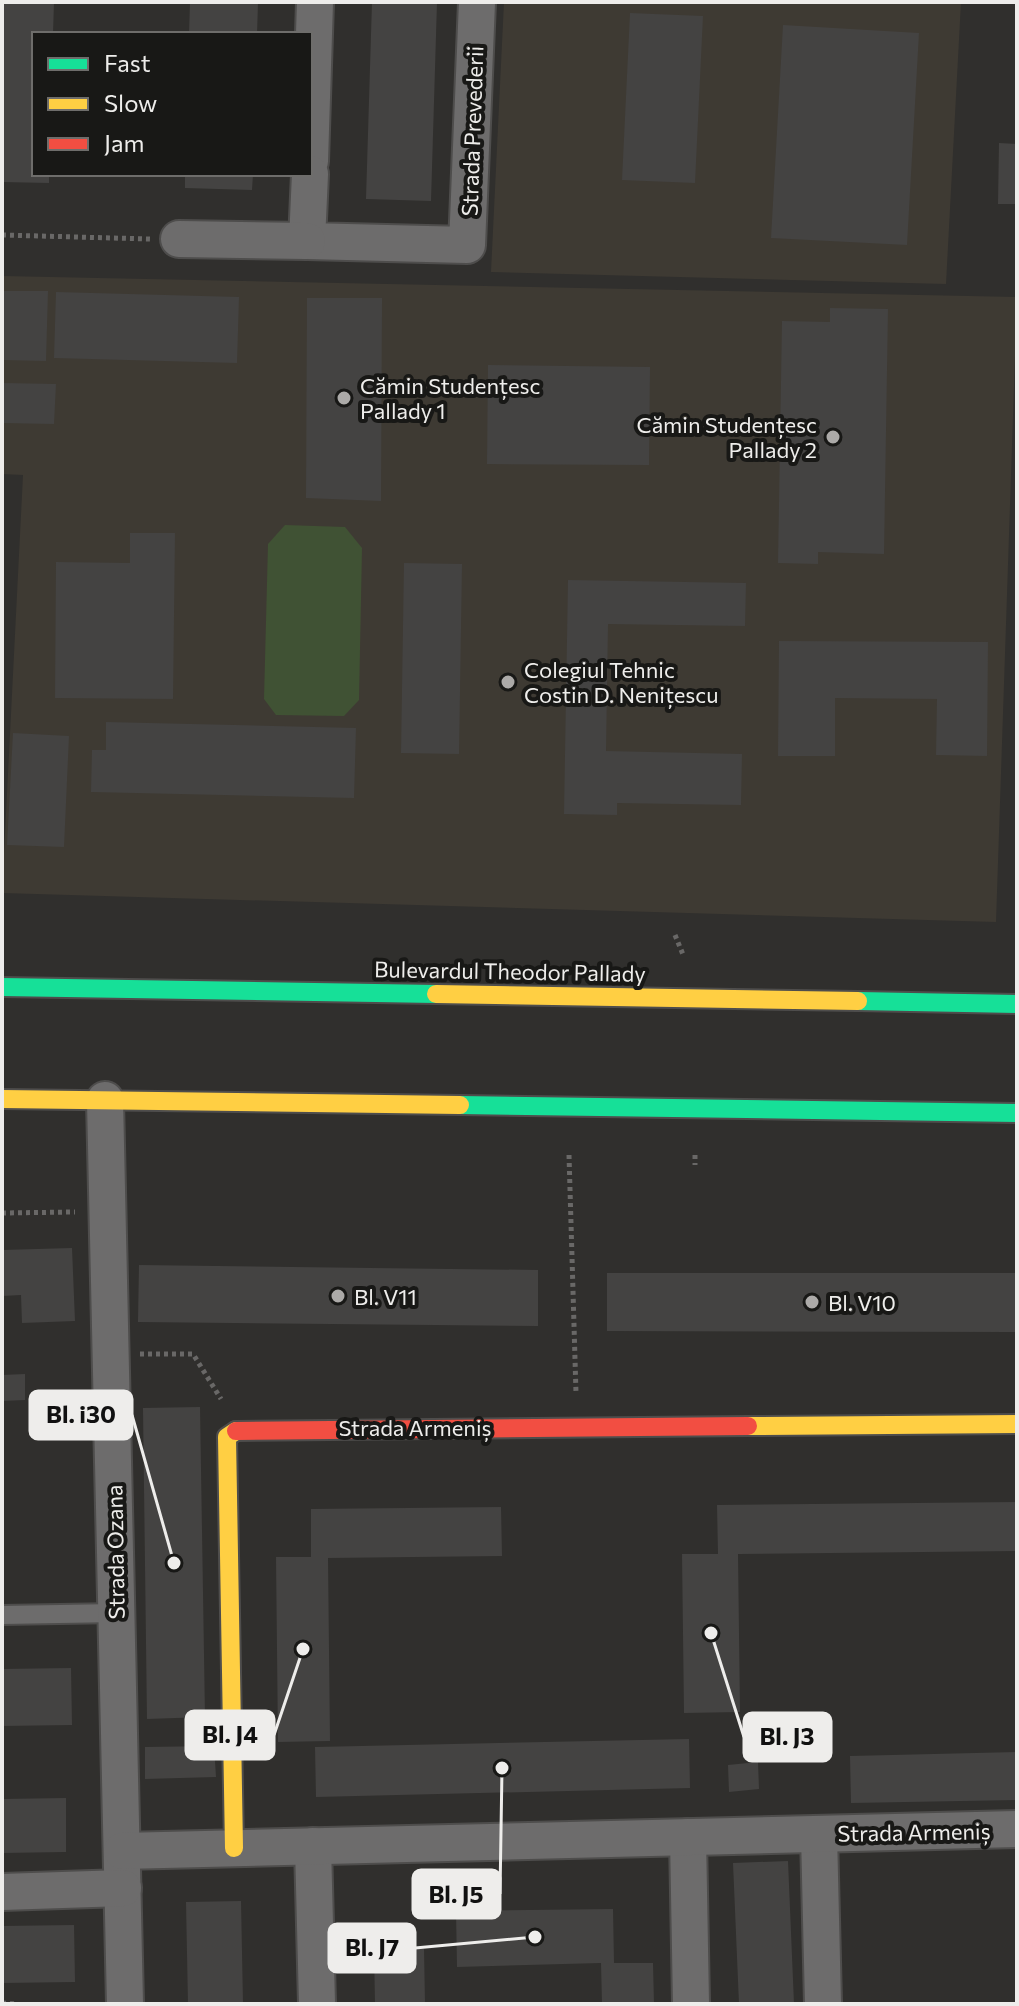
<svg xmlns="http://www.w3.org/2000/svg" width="1019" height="2006" font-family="Commissioner,sans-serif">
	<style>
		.built { fill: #3e3a33 }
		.green { fill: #405234 }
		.building { fill: #444342 }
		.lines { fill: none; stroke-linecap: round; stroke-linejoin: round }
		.lane-casing { stroke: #4e4d4c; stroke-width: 22 }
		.street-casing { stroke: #4e4d4c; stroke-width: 40 }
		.fast-casing { stroke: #4e4d4c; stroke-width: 22 }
		.slow-casing { stroke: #4e4d4c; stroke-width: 22 }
		.jam-casing { stroke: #4e4d4c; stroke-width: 22 }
		.path { stroke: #696867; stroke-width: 5; stroke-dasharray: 4 4; stroke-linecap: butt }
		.lane { stroke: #6d6c6c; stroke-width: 18 }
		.street { stroke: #6d6c6c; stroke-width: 36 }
		.fast { stroke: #16e098; stroke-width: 18 }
		.slow { stroke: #ffcf43; stroke-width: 18 }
		.jam { stroke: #f24e42; stroke-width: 18 }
		.poi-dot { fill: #acaaa8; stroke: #181816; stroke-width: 3 }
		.labels { text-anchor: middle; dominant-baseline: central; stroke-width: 8; stroke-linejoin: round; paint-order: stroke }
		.street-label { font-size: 22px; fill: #eeedeb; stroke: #181816 }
		.poi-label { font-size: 22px; fill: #eeedeb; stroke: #181816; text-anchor: start }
		.leader { fill: none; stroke: #eeedeb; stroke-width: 3 }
		.callout-dot { fill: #eeedeb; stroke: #181816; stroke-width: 3 }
		.callout { fill: #eeedeb; stroke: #eeedeb; stroke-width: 3 }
		.callout-label { font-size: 24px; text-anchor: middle; font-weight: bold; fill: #111 }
	</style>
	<rect width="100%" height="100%" fill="#302f2d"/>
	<!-- built -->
	<g class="built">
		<path d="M 504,2 L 961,2 L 946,284 L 491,272 Z"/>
		<path d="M 2,276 L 1017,297 L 996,922 L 2,893 L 23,475 L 2,474 Z"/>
	</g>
	<!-- green -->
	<path class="green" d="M 285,525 L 345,527 L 362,548 L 359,700 L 344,716 L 276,715 L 264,699 L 268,544 Z"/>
	<!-- building -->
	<g class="building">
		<path d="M 2,2 L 54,2 L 53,34 L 34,34 L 34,174 L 49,174 L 49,183 L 2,182 Z"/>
		<path d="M 190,2 L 258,2 L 257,34 L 189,34 Z"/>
		<path d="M 372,2 L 437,2 L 431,201 L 366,199 Z"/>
		<path d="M 630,13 L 703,16 L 695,183 L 622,180 Z"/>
		<path d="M 783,25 L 919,33 L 907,245 L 771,238 Z"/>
		<path d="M 999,143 L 1017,144 L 1017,204 L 998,204 Z"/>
		<path d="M 185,174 L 253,174 L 252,190 L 185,188 Z"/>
		<path d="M 2,291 L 48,291 L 46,361 L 2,360 Z"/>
		<path d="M 56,292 L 239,297 L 237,363 L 54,358 Z"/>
		<path d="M 307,298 L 382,298 L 381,501 L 306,498 Z"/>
		<path d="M 830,308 L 888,309 L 884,554 L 818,552 L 818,564 L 778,563 L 782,321 L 830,322 Z"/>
		<path d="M 488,365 L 650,367 L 649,465 L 487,464 Z"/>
		<path d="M 3,383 L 56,384 L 54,424 L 2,423 Z"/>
		<path d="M 130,533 L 175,533 L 173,699 L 55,698 L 56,562 L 130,563 Z"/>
		<path d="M 404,563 L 462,564 L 459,754 L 401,753 Z"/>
		<path d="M 568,580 L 746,583 L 745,626 L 608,624 L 606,751 L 742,754 L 741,805 L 617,803 L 617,815 L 564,814 Z"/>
		<path d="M 779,641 L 988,642 L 987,756 L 936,755 L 937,699 L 835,698 L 835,756 L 778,756 Z"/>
		<path d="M 106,722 L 356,728 L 354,798 L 91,792 L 92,750 L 106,750 Z"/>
		<path d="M 13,733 L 69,736 L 64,847 L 7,845 Z"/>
		<path d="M 72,1248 L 75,1321 L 22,1323 L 21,1295 L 2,1296 L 2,1250 Z"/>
		<path d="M 139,1265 L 538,1270 L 538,1326 L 138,1322 Z"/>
		<path d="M 607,1273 L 1017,1273 L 1017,1332 L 607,1331 Z"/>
		<path d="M 25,1374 L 25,1400 L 2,1401 L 2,1375 Z"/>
		<path d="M 200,1407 L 205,1717 L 147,1719 L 143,1408 Z"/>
		<path d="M 1017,1502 L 1017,1551 L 738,1554 L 740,1712 L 684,1713 L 682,1554 L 718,1554 L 717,1505 Z"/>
		<path d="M 501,1507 L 502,1556 L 328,1558 L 330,1741 L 278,1742 L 276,1557 L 311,1557 L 311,1509 Z"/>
		<path d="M 71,1668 L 72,1725 L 2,1726 L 2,1669 Z"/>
		<path d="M 689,1739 L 690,1788 L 316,1797 L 315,1747 Z"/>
		<path d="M 214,1746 L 216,1777 L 145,1779 L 145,1747 Z"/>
		<path d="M 1017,1752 L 1017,1800 L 851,1803 L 850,1756 Z"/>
		<path d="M 758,1762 L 759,1789 L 729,1792 L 728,1765 Z"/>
		<path d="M 66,1798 L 66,1852 L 2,1853 L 2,1799 Z"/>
		<path d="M 788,1861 L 794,2004 L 739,2004 L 733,1863 Z"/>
		<path d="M 241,1901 L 243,2004 L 188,2004 L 186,1902 Z"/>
		<path d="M 613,1909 L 614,1963 L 653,1963 L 654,2004 L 602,2004 L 601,1963 L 457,1967 L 456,1911 Z"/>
		<path d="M 74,1925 L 75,1982 L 2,1983 L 2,1926 Z"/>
		<path d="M 374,1949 L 424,1949 L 425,2004 L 375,2004 Z"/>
	</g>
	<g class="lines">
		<!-- lane casing -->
		<g class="lane-casing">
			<path id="lane" d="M 2,1615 L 117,1613"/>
		</g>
		<!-- street casing -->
		<g class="street-casing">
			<g id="street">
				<path d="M 310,161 L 315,2"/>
				<path d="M 310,174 L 307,241 L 467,245 L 477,2"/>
				<path d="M 179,239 L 307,241"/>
				<path d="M 105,1100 L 125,2004"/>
				<path d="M 819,1834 L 823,2004"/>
				<path d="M 688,1837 L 691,2004"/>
				<path d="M 313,1846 L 317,2004"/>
				<path d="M 122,1851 L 1017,1829"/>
				<path d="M 2,1892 L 123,1888"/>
			</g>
		</g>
		<!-- fast casing -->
		<g class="fast-casing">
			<g id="fast">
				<path d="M 2,987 L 436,994"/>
				<path d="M 858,1001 L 1017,1004"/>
				<path d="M 460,1105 L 1017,1113"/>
			</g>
		</g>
		<!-- slow casing -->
		<g class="slow-casing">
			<g id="slow">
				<path d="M 436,994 L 858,1001"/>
				<path d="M 2,1099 L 460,1105"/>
				<path d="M 748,1426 L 1017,1424"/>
				<path d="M 234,1848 L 227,1437 L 236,1431"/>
			</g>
		</g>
		<!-- jam casing -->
		<g class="jam-casing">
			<path id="jam" d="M 236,1431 L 748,1426"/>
		</g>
		<!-- path -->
		<g class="path">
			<path d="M 2,235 L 150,239"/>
			<path d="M 675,935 L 684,957"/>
			<path d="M 569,1155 L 576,1393"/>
			<path d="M 695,1155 L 695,1165"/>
			<path d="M 2,1213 L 75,1212"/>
			<path d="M 140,1354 L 193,1354 L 221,1399"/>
			<path d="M 2,2003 L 18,2004"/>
		</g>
		<!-- lane -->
		<use href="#lane" class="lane"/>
		<!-- street -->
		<use href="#street" class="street"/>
		<!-- fast -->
		<use href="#fast" class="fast"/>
		<!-- slow -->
		<use href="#slow" class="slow"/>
		<!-- jam -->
		<use href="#jam" class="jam"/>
	</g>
	<!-- markers -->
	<g class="poi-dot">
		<circle cx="344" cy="398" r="8"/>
		<circle cx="833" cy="437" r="8"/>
		<circle cx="508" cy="682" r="8"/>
		<circle cx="338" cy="1296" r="8"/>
		<circle cx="812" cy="1302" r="8"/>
	</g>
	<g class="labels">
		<!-- street labels -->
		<g class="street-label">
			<text transform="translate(472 131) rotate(-88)">Strada Prevederii</text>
			<text transform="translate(510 971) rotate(1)">Bulevardul Theodor Pallady</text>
			<text x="415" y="1427">Strada Armeniș</text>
			<text transform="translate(115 1552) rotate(-91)">Strada Ozana</text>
			<text transform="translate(914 1832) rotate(-1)">Strada Armeniș</text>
		</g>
		<!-- poi labels -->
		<g class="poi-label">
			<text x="360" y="385">Cămin Studențesc<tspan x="360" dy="25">Pallady 1</tspan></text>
			<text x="817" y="424" text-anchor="end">Cămin Studențesc<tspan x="817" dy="25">Pallady 2</tspan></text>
			<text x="524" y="669">Colegiul Tehnic<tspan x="524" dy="25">Costin D. Nenițescu</tspan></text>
			<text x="354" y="1296">Bl. V11</text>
			<text x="828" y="1302">Bl. V10</text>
		</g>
	</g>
	<!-- callouts -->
	<path class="leader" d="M174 1563L132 1415M303 1649L274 1735M711 1633L744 1737M502 1768L500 1894M535 1937L415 1948"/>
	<g class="callout-dot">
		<circle cx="174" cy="1563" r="8"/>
		<circle cx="303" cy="1649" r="8"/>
		<circle cx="711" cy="1633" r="8"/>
		<circle cx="502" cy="1768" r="8"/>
		<circle cx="535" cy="1937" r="8"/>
	</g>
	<g class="callout">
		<rect x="30" y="1391" width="102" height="48" rx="8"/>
		<rect x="186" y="1711" width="88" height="48" rx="8"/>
		<rect x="744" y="1713" width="87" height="48" rx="8"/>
		<rect x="413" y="1870" width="87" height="48" rx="8"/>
		<rect x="329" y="1924" width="86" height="48" rx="8"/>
	</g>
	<g class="callout-label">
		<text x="81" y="1423">Bl. i30</text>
		<text x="230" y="1743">Bl. J4</text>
		<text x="787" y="1745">Bl. J3</text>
		<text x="456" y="1903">Bl. J5</text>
		<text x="372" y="1956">Bl. J7</text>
	</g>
	<!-- border -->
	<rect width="1019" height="2006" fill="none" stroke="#eeedeb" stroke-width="8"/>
	<!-- legend -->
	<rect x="32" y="32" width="280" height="144" fill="#181816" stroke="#6e6d6b" stroke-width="2"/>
	<rect x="48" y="58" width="40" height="12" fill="#16e098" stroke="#6e6d6b" stroke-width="2"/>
	<text x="104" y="72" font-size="24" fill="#eeedeb">Fast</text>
	<rect x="48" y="98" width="40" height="12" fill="#ffcf43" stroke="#6e6d6b" stroke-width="2"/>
	<text x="104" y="112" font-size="24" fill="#eeedeb">Slow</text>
	<rect x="48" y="138" width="40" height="12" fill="#f24e42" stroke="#6e6d6b" stroke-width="2"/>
	<text x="104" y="152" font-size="24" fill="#eeedeb">Jam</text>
</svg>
